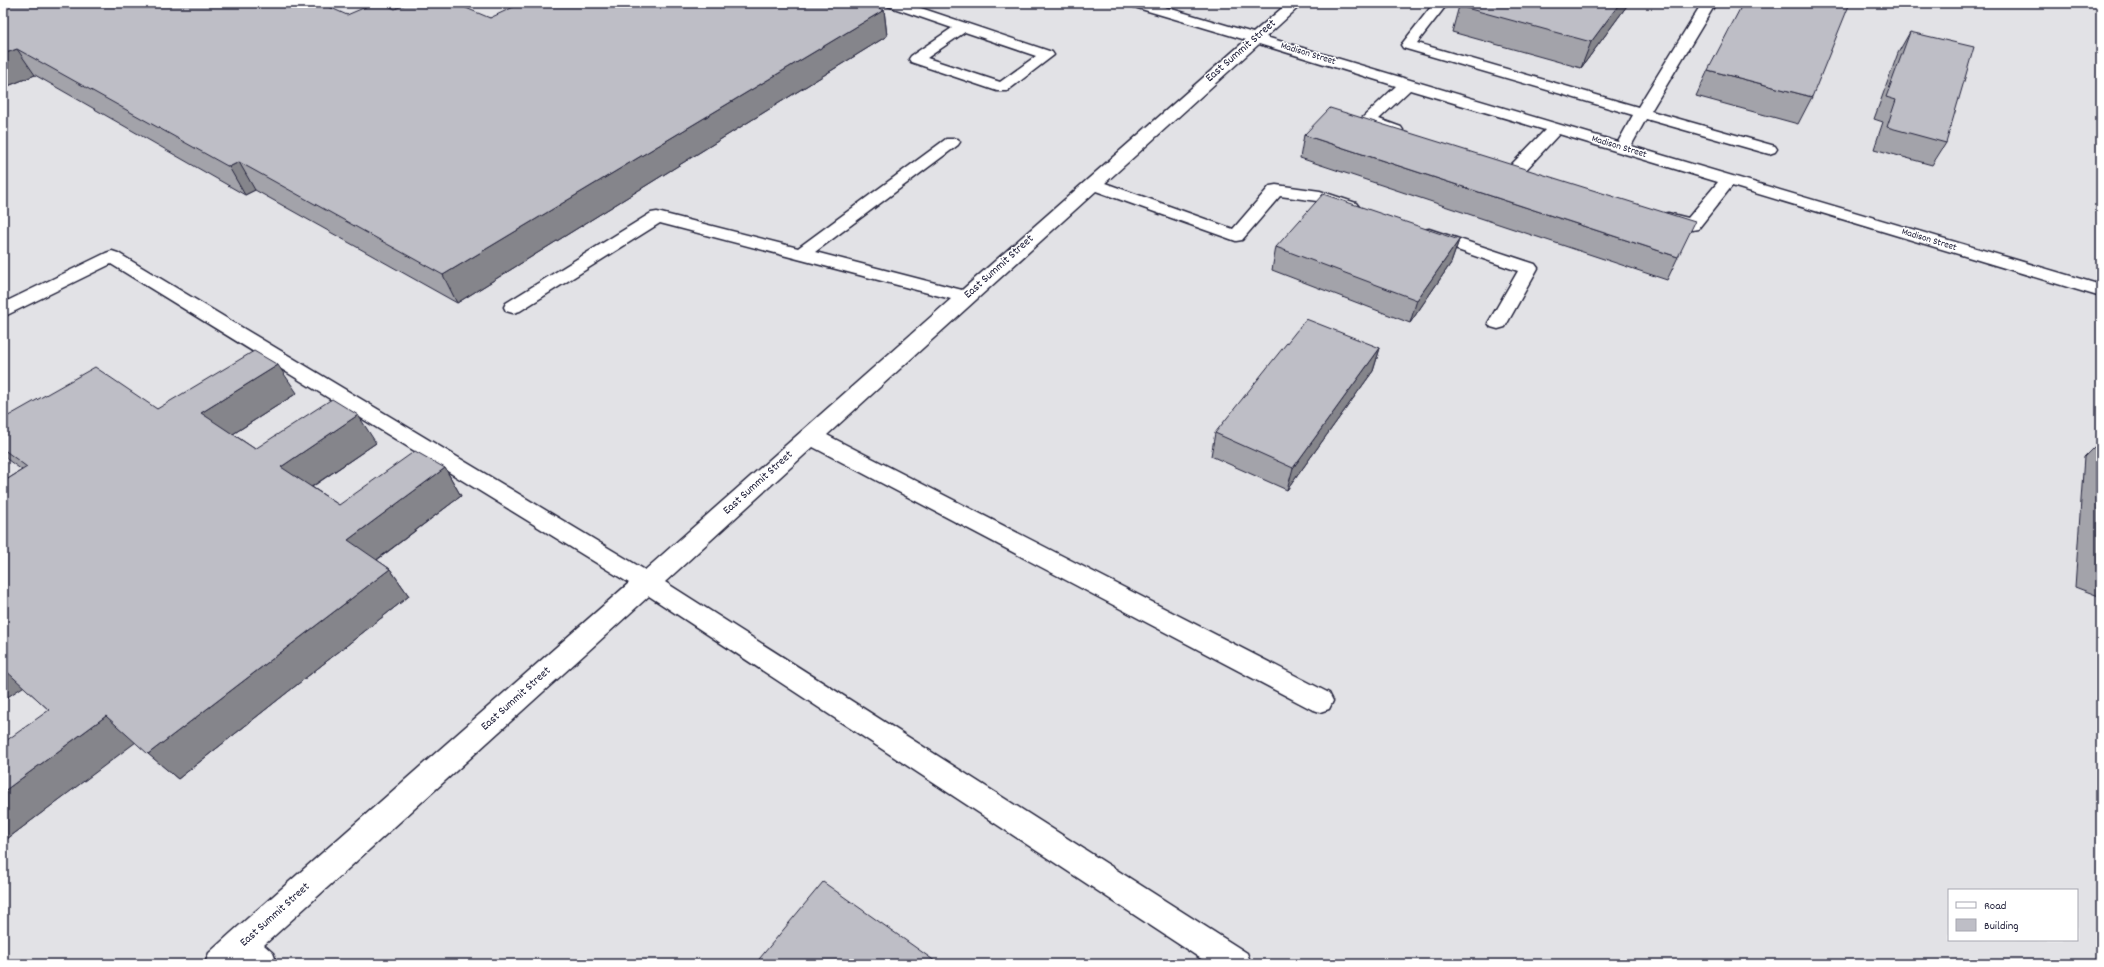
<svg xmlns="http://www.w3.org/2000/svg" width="2104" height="967" font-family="Dekko,sans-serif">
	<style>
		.built { fill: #e2e2e6; fill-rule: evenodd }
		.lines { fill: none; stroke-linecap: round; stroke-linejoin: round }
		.minor-casing { stroke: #22223b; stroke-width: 3 }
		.minor { fill: #fff; fill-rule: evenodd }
		.wall { fill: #a3a3aa; stroke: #22223b }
		.shaded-wall { fill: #85858b; stroke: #22223b }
		.building { fill: #bebec6; stroke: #22223b }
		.labels { text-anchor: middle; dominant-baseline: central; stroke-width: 3; stroke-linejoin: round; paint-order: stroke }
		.far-street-label { font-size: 10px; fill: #22223b; stroke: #fff }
		.street-label { font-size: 12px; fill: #22223b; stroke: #fff }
	</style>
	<rect width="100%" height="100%" fill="#f2f2f3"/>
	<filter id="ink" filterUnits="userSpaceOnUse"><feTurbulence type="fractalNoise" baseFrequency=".025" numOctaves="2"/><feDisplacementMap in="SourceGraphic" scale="8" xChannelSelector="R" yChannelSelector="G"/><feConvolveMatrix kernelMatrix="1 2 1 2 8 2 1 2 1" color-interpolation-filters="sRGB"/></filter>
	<g filter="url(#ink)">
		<!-- built -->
		<path class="built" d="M 3,3 L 2101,3 L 2101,964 L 3,964 ZM 1949,890 L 2077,890 L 2077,940 L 1949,940 Z"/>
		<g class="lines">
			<!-- minor casing -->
			<g class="minor-casing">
				<g id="minor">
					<path d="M 886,3 L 906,3 L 1052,52 L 1054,55 L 1007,91 L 997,91 L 911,62 L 909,59 L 911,56 L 952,28 L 888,6 ZM 965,32 L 1036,56 L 1000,82 L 927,58 Z"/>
					<path d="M 1129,3 L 1151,3 L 1253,33 L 1288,3 L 1303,3 L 1266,37 L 1618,142 L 1633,115 L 1403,48 L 1401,45 L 1434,3 L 1448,3 L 1417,43 L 1638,107 L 1702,3 L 1716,3 L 1651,111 L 1775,146 L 1777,149 L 1775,152 L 1769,154 L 1646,119 L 1631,146 L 2101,285 L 2101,297 L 1732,186 L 1698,229 L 1692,230 L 1662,222 L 1659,218 L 1662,214 L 1668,213 L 1688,218 L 1718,182 L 1559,134 L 1522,174 L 1510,174 L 1508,170 L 1510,166 L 1545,130 L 1410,90 L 1379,119 L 1401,127 L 1403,130 L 1401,133 C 1388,136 1374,128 1362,123 L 1360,120 L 1396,86 L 1259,44 L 1105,183 L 1233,229 L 1270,186 L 1276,185 L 1320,191 L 1356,203 L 1359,207 L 1356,211 L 1350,212 L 1317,201 L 1280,196 L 1242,240 L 1236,241 L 1096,191 L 827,435 L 1329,693 L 1333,701 L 1329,709 L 1320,712 L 1311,709 L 813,447 L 665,582 L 1247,953 L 1251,964 L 1209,964 L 649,596 L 264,945 L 273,953 L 277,964 L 205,964 L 209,953 L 231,933 L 629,583 L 111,264 L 3,317 L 3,303 L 106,253 L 112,251 L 118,253 L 645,570 L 951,299 L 660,223 L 520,311 L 513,313 L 506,311 L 504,307 L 506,303 L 651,213 L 657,212 L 798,248 L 946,139 L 958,139 L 960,142 L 958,145 L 815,252 L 962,290 L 1246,40 L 1131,6 Z"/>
					<path d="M 1429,229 L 1535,264 L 1538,268 L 1505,327 L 1498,329 L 1491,327 L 1488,323 L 1518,271 L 1423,238 L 1420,234 L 1423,230 Z"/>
				</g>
			</g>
			<!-- minor -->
			<use href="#minor" class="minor"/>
		</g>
		<!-- wall -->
		<g class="wall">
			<path d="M 3,3 L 347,15 L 395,9 L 490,18 L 884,10 L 887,36 L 457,303 L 255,190 L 245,195 L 35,75 L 3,88 Z"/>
			<path d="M 1629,3 L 1581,68 L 1452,32 L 1459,6 Z"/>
			<path d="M 1910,32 L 1946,143 L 1932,165 L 1874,149 L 1883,122 L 1874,119 L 1898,53 Z"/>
			<path d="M 1708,70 L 1812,97 L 1798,124 L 1696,96 Z"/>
			<path d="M 1304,135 L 1678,257 L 1667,280 L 1300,158 Z"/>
			<path d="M 1459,240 L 1451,263 L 1410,323 L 1272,270 L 1276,247 Z"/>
			<path d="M 1380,348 L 1373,371 L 1287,490 L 1211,456 L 1215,433 Z"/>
			<path d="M 297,393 L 233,434 L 255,449 L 376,443 L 312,487 L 339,505 L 445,468 L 461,496 L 377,560 L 390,569 L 409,596 L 178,779 L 135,742 L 3,842 L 49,710 L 23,686 L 3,700 L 3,482 L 22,470 L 8,460 L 3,455 L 3,419 L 157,409 Z"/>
			<path d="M 2101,440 L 2101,597 L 2075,587 L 2084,457 Z"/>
		</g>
		<!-- shaded-wall -->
		<g class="shaded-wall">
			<path d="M 1620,3 L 1629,3 L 1581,68 L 1591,42 Z"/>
			<path d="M 884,10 L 887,36 L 457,303 L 443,275 Z"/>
			<path d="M 17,49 L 35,75 L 3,88 L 3,54 Z"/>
			<path d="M 239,162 L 255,190 L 245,195 L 229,167 Z"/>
			<path d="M 1459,240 L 1451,263 L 1410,323 L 1417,300 Z"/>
			<path d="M 1380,348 L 1373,371 L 1287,490 L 1293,468 Z"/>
			<path d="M 278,365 L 297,393 L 222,441 L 201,413 Z"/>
			<path d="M 358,415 L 376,443 L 301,494 L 281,467 Z"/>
			<path d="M 445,468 L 461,496 L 367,567 L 348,540 Z"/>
			<path d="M 390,569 L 409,596 L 178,779 L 148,754 Z"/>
			<path d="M 3,667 L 26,685 L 3,700 Z"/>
			<path d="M 106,716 L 136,742 L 3,842 L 3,792 Z"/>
		</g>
		<!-- building -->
		<g class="building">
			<path d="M 3,3 L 320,3 L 347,15 L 375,3 L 382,3 L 395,9 L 408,3 L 454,3 L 490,18 L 522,3 L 863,3 L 884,10 L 443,275 L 239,162 L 229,167 L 17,49 L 3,54 Z"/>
			<path d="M 1462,3 L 1620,3 L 1591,42 L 1459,6 Z"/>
			<path d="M 1743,3 L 1850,3 L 1812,97 L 1708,70 Z"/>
			<path d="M 1910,32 L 1974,47 L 1946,143 L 1887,127 L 1896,100 L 1886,97 Z"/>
			<path d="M 1330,108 L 1695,222 L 1678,257 L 1304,135 Z"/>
			<path d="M 1323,194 L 1459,240 L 1417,300 L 1276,247 Z"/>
			<path d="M 1306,319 L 1380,348 L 1293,468 L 1215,433 Z"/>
			<path d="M 254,351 L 278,365 L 201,413 L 255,449 L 332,399 L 358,415 L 281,467 L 339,505 L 415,451 L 445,468 L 348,540 L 390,569 L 148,754 L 106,716 L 3,792 L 3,743 L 49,710 L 3,668 L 3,482 L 27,467 L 3,449 L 3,419 L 95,367 L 157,409 Z"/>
			<path d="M 823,882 L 939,964 L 755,964 Z"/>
		</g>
	</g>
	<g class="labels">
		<!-- far-street labels -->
		<g class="far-street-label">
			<text transform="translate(1308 54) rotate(17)">Madison Street</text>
			<text transform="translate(1619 147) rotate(17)">Madison Street</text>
			<text transform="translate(1929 240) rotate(17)">Madison Street</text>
		</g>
		<!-- street labels -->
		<g class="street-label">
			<text transform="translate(1241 51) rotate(-41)">East Summit Street</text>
			<text transform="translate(999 267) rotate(-42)">East Summit Street</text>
			<text transform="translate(758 483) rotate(-42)">East Summit Street</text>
			<text transform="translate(516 699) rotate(-42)">East Summit Street</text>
			<text transform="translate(275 915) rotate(-42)">East Summit Street</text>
		</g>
	</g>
	<!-- margin -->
	<rect width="2104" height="967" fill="none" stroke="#fff" stroke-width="16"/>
	<rect x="8" y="8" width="2088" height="951" fill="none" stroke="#22223b" stroke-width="1.5" filter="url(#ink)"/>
	<!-- legend -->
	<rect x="1948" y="889" width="130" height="52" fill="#ffffff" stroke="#a7a7b1"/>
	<rect x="1956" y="902" width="20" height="6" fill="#ffffff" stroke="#a7a7b1"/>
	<text x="1984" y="909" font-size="12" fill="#22223b">Road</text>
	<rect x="1956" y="919" width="20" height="12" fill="#bebec6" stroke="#a7a7b1"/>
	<text x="1984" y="929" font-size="12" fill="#22223b">Building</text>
</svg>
